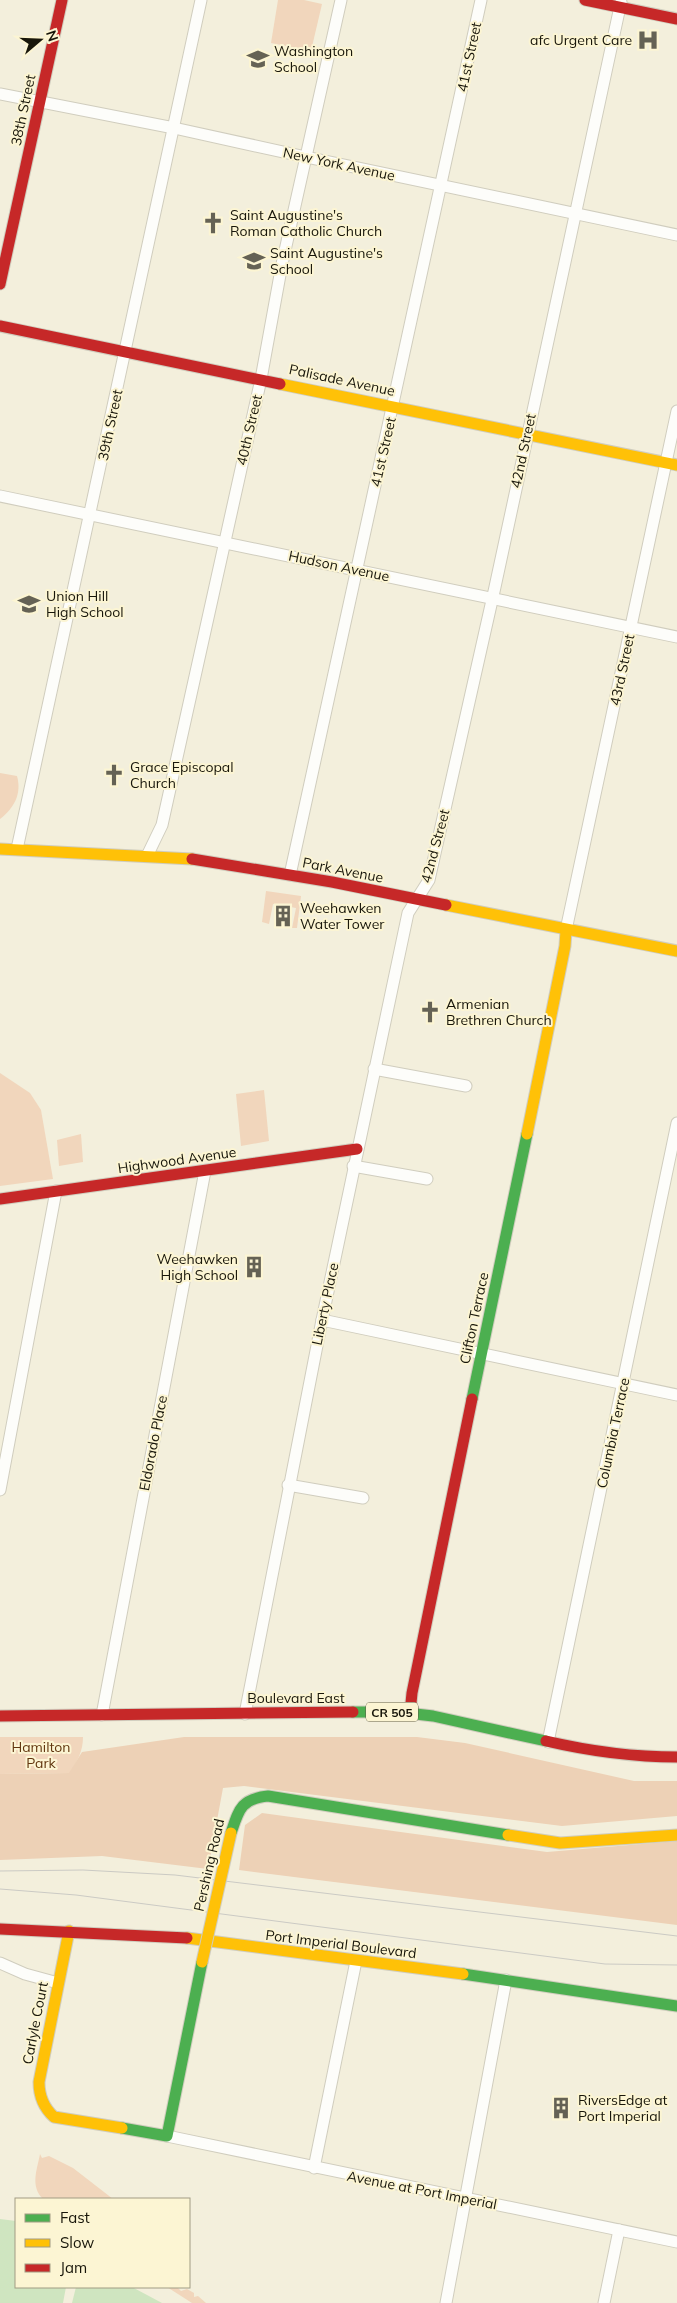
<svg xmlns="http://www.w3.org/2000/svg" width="677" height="2303" font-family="Mulish,sans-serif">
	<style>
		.green { fill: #f1d6bc }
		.forest { fill: #edd1b6 }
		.water { fill: #cfe5c0 }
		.pier { fill: #f3efdc }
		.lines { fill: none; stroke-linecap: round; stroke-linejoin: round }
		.street-casing { stroke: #d0cdbe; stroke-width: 13 }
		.fast-casing { stroke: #d0cdbe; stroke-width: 13 }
		.slow-casing { stroke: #d0cdbe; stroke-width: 13 }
		.jam-casing { stroke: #d0cdbe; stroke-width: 13 }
		.street { stroke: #fdfdfa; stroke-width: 11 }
		.fast { stroke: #4caf50; stroke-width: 11 }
		.slow { stroke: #ffc107; stroke-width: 11 }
		.jam { stroke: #c62828; stroke-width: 11 }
		.tram { stroke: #cbcac4; stroke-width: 1 }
		.slow-bridge-casing { stroke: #d0cdbe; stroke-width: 13; stroke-linecap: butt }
		.slow-bridge { stroke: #ffc107; stroke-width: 11 }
		.labels { text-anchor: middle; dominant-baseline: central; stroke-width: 4; stroke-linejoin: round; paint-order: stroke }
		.shield { fill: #fcf5d3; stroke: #5c5946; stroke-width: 1 }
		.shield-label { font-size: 12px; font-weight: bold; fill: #18160a }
		.poi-label { font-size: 14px; fill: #18160a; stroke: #fcf5d3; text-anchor: start }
		.street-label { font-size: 14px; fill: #18160a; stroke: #fcf5d3 }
		.park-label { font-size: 14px; fill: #62360f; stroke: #fcf5d3 }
	</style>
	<rect width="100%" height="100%" fill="#f3efdc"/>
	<!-- green -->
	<g class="green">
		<path d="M 278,0 L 304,0 L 322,4 L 311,51 L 271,43 Z"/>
		<path d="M 0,773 L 17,776 C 22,794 14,808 0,819 Z"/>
		<path d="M 266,891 L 301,896 L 297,928 L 292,928 L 296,908 L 273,904 L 269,924 L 262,922 Z"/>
		<path d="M 0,1073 L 30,1093 L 41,1110 L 53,1179 L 0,1186 Z"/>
		<path d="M 264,1090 L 269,1141 L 241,1146 L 236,1094 Z"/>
		<path d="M 81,1134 L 83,1162 L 59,1166 L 57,1140 Z"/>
		<path d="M 0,1737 L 83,1737 C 83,1752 77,1761 70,1773 L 0,1774 Z"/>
		<path d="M 40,2154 L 42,2158 L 49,2156 L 73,2168 L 113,2199 L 43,2199 C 30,2186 37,2170 40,2154 Z"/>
		<path d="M 167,2287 L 177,2287 L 181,2291 L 187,2289 L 194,2293 L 194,2297 L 198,2296 L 206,2303 L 192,2303 Z"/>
	</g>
	<!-- forest -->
	<g class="forest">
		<path d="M 184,1737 L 417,1737 L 465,1743 L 634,1781 L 677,1781 L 677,1816 L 562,1826 L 244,1786 L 223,1788 L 208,1869 L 102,1856 L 0,1860 L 0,1774 L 69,1773 L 82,1752 Z"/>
		<path d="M 262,1813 L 547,1852 L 677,1841 L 677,1925 L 239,1870 L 245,1825 Z"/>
	</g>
	<!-- water -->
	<path class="water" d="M 0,2219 L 16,2221 L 16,2287 L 132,2287 L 162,2303 L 0,2303 Z"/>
	<!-- pier -->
	<path class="pier" d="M 66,2287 L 76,2287 L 72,2303 L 63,2303 Z"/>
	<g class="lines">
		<!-- street casing -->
		<g class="street-casing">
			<g id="street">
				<path d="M 0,94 L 174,128 L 306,157 L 677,235"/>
				<path d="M 0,496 L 677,637"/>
				<path d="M 17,849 L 201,0"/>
				<path d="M 147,856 L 162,825 L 261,379 L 282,264 L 341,0"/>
				<path d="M 290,875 L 481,0"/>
				<path d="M 566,930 L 677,411"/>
				<path d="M 374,1069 L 466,1086"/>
				<path d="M 353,1166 L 427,1179"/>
				<path d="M 322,1320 L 677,1395"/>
				<path d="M 288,1485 L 363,1498"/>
				<path d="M 0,1490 L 56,1191"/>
				<path d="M 245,1714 L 322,1320 L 408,913 L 429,880 L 495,587 L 621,2"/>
				<path d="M 102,1715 L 205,1171"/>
				<path d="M 548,1742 L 677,1123"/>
				<path d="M 0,1963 L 25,1974 L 58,1983"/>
				<path d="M 167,2136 L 677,2242"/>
				<path d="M 314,2168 L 356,1961"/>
				<path d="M 446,2303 L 506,1980"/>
				<path d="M 604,2303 L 619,2230"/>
			</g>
		</g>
		<!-- fast casing -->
		<g class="fast-casing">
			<g id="fast">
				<path d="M 472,1399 L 527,1134"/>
				<path d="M 353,1712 L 398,1712 L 433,1716 L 546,1741"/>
				<path d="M 231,1833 C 239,1809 241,1799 268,1796 L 508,1835"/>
				<path d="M 463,1974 L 677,2006"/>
				<path d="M 122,2128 L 167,2136 L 202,1962"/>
			</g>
		</g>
		<!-- slow casing -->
		<g class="slow-casing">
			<g id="slow">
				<path d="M 280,384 L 677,465"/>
				<path d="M 0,849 L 192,859"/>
				<path d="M 446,905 L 677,951"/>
				<path d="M 527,1134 L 565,946 L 566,930"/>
				<path d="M 508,1835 L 560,1843 L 677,1835"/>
				<path d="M 69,1931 L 39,2082 C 39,2096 43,2107 54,2117 L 122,2128"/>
				<path d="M 187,1938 L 463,1974"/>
			</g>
		</g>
		<!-- jam casing -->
		<g class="jam-casing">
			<g id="jam">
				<path d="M 585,0 L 677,19"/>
				<path d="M 0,284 L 62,0"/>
				<path d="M 0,326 L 280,384"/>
				<path d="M 192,859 L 332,882 L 446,905"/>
				<path d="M 0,1199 L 357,1149"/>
				<path d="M 410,1713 L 412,1693 L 472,1399"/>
				<path d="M 0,1716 L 353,1712"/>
				<path d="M 546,1741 C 589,1751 632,1757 677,1757"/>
				<path d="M 0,1929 L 187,1938"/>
			</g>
		</g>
		<!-- street -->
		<use href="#street" class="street"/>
		<!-- fast -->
		<use href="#fast" class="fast"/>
		<!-- slow -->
		<use href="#slow" class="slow"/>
		<!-- jam -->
		<use href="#jam" class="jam"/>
		<!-- tram -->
		<g class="tram">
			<path d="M 0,1871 L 83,1870 L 175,1875 L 677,1936"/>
			<path d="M 0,1889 L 76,1895 L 605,1964 L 677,1965"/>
		</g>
		<!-- slow-bridge casing -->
		<g class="slow-bridge-casing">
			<path id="slow-bridge" d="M 202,1962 L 231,1833"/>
		</g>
		<!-- slow-bridge -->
		<use href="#slow-bridge" class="slow-bridge"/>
	</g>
	<!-- icons -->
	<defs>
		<g id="hospital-bare" transform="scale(1.725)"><path d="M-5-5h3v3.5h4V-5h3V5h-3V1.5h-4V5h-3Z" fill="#656254" stroke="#fcf5d3" stroke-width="2.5" paint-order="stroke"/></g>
		<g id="school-bare" transform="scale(1.725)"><path d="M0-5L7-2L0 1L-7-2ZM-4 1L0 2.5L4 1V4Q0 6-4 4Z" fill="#656254" stroke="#fcf5d3" stroke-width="2.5" paint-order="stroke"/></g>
		<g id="church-bare" transform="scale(1.725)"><path d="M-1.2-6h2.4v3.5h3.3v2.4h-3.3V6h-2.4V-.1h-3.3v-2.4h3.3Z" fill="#656254" stroke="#fcf5d3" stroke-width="2.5" paint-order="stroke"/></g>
		<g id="building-bare" transform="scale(1.725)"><path d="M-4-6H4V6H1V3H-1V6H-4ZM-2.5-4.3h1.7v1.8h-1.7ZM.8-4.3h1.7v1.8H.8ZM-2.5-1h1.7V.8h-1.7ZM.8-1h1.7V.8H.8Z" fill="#656254" stroke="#fcf5d3" stroke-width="2.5" paint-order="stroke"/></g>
	</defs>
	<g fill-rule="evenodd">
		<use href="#hospital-bare" x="648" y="40"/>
		<use href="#school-bare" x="258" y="59"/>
		<use href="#church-bare" x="213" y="223"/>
		<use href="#school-bare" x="254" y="261"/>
		<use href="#school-bare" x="29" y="604"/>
		<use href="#church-bare" x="114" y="775"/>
		<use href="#building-bare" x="283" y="916"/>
		<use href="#church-bare" x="430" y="1012"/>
		<use href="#building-bare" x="254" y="1267"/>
		<use href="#building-bare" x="561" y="2108"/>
	</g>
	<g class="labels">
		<!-- shield labels -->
		<rect class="shield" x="366" y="1702.5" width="52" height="19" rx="4"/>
		<g class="shield-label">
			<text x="392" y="1712">CR 505</text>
		</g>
		<!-- poi labels -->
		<g class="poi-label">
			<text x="632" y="40" text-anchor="end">afc Urgent Care</text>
			<text x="274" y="51">Washington<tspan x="274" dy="16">School</tspan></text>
			<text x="230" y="215">Saint Augustine's<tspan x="230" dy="16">Roman Catholic Church</tspan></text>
			<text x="270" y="253">Saint Augustine's<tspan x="270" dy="16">School</tspan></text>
			<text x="46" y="596">Union Hill<tspan x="46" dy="16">High School</tspan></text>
			<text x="130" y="767">Grace Episcopal<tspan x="130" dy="16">Church</tspan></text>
			<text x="300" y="908">Weehawken<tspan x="300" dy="16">Water Tower</tspan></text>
			<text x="446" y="1004">Armenian<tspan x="446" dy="16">Brethren Church</tspan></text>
			<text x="238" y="1259" text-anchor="end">Weehawken<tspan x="238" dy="16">High School</tspan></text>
			<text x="578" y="2100">RiversEdge at<tspan x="578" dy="16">Port Imperial</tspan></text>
		</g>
		<!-- street labels -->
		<g class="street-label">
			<text transform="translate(469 57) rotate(-78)">41st Street</text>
			<text transform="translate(23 110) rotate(-78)">38th Street</text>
			<text transform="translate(339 164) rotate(12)">New York Avenue</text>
			<text transform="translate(342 380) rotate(12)">Palisade Avenue</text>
			<text transform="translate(110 425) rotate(-78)">39th Street</text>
			<text transform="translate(249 430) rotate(-77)">40th Street</text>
			<text transform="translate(523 451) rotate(-78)">42nd Street</text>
			<text transform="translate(383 452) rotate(-77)">41st Street</text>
			<text transform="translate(339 566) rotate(12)">Hudson Avenue</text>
			<text transform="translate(622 670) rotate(-78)">43rd Street</text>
			<text transform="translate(435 846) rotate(-75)">42nd Street</text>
			<text transform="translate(343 870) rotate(11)">Park Avenue</text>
			<text transform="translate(177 1160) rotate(-8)">Highwood Avenue</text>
			<text transform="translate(325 1304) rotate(-78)">Liberty Place</text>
			<text transform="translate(474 1318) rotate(-78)">Clifton Terrace</text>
			<text transform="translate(613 1433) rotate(-78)">Columbia Terrace</text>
			<text transform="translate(153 1443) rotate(-79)">Eldorado Place</text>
			<text x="296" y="1698">Boulevard East</text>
			<text transform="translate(209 1865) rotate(-77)">Pershing Road</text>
			<text transform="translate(341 1944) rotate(7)">Port Imperial Boulevard</text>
			<text transform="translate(35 2023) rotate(-79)">Carlyle Court</text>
			<text transform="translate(422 2190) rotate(11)">Avenue at Port Imperial</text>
		</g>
		<!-- park labels -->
		<g class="park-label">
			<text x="41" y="1747">Hamilton<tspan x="41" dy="16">Park</tspan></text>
		</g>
	</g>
	<!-- legend -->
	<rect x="15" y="2198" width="175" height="90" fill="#fcf5d3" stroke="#a19c83"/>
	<rect x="25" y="2214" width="25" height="8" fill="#4caf50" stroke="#a19c83"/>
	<text x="60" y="2223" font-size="15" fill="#18160a">Fast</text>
	<rect x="25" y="2239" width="25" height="8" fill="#ffc107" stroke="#a19c83"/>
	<text x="60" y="2248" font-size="15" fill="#18160a">Slow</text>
	<rect x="25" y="2264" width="25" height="8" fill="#c62828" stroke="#a19c83"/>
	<text x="60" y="2273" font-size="15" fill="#18160a">Jam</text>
	<!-- north arrow -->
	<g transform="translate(40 40) rotate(71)" stroke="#fcf5d3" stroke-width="4" paint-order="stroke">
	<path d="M0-4L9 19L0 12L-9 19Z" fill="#18160a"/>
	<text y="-8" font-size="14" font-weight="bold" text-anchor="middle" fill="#18160a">N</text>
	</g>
</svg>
